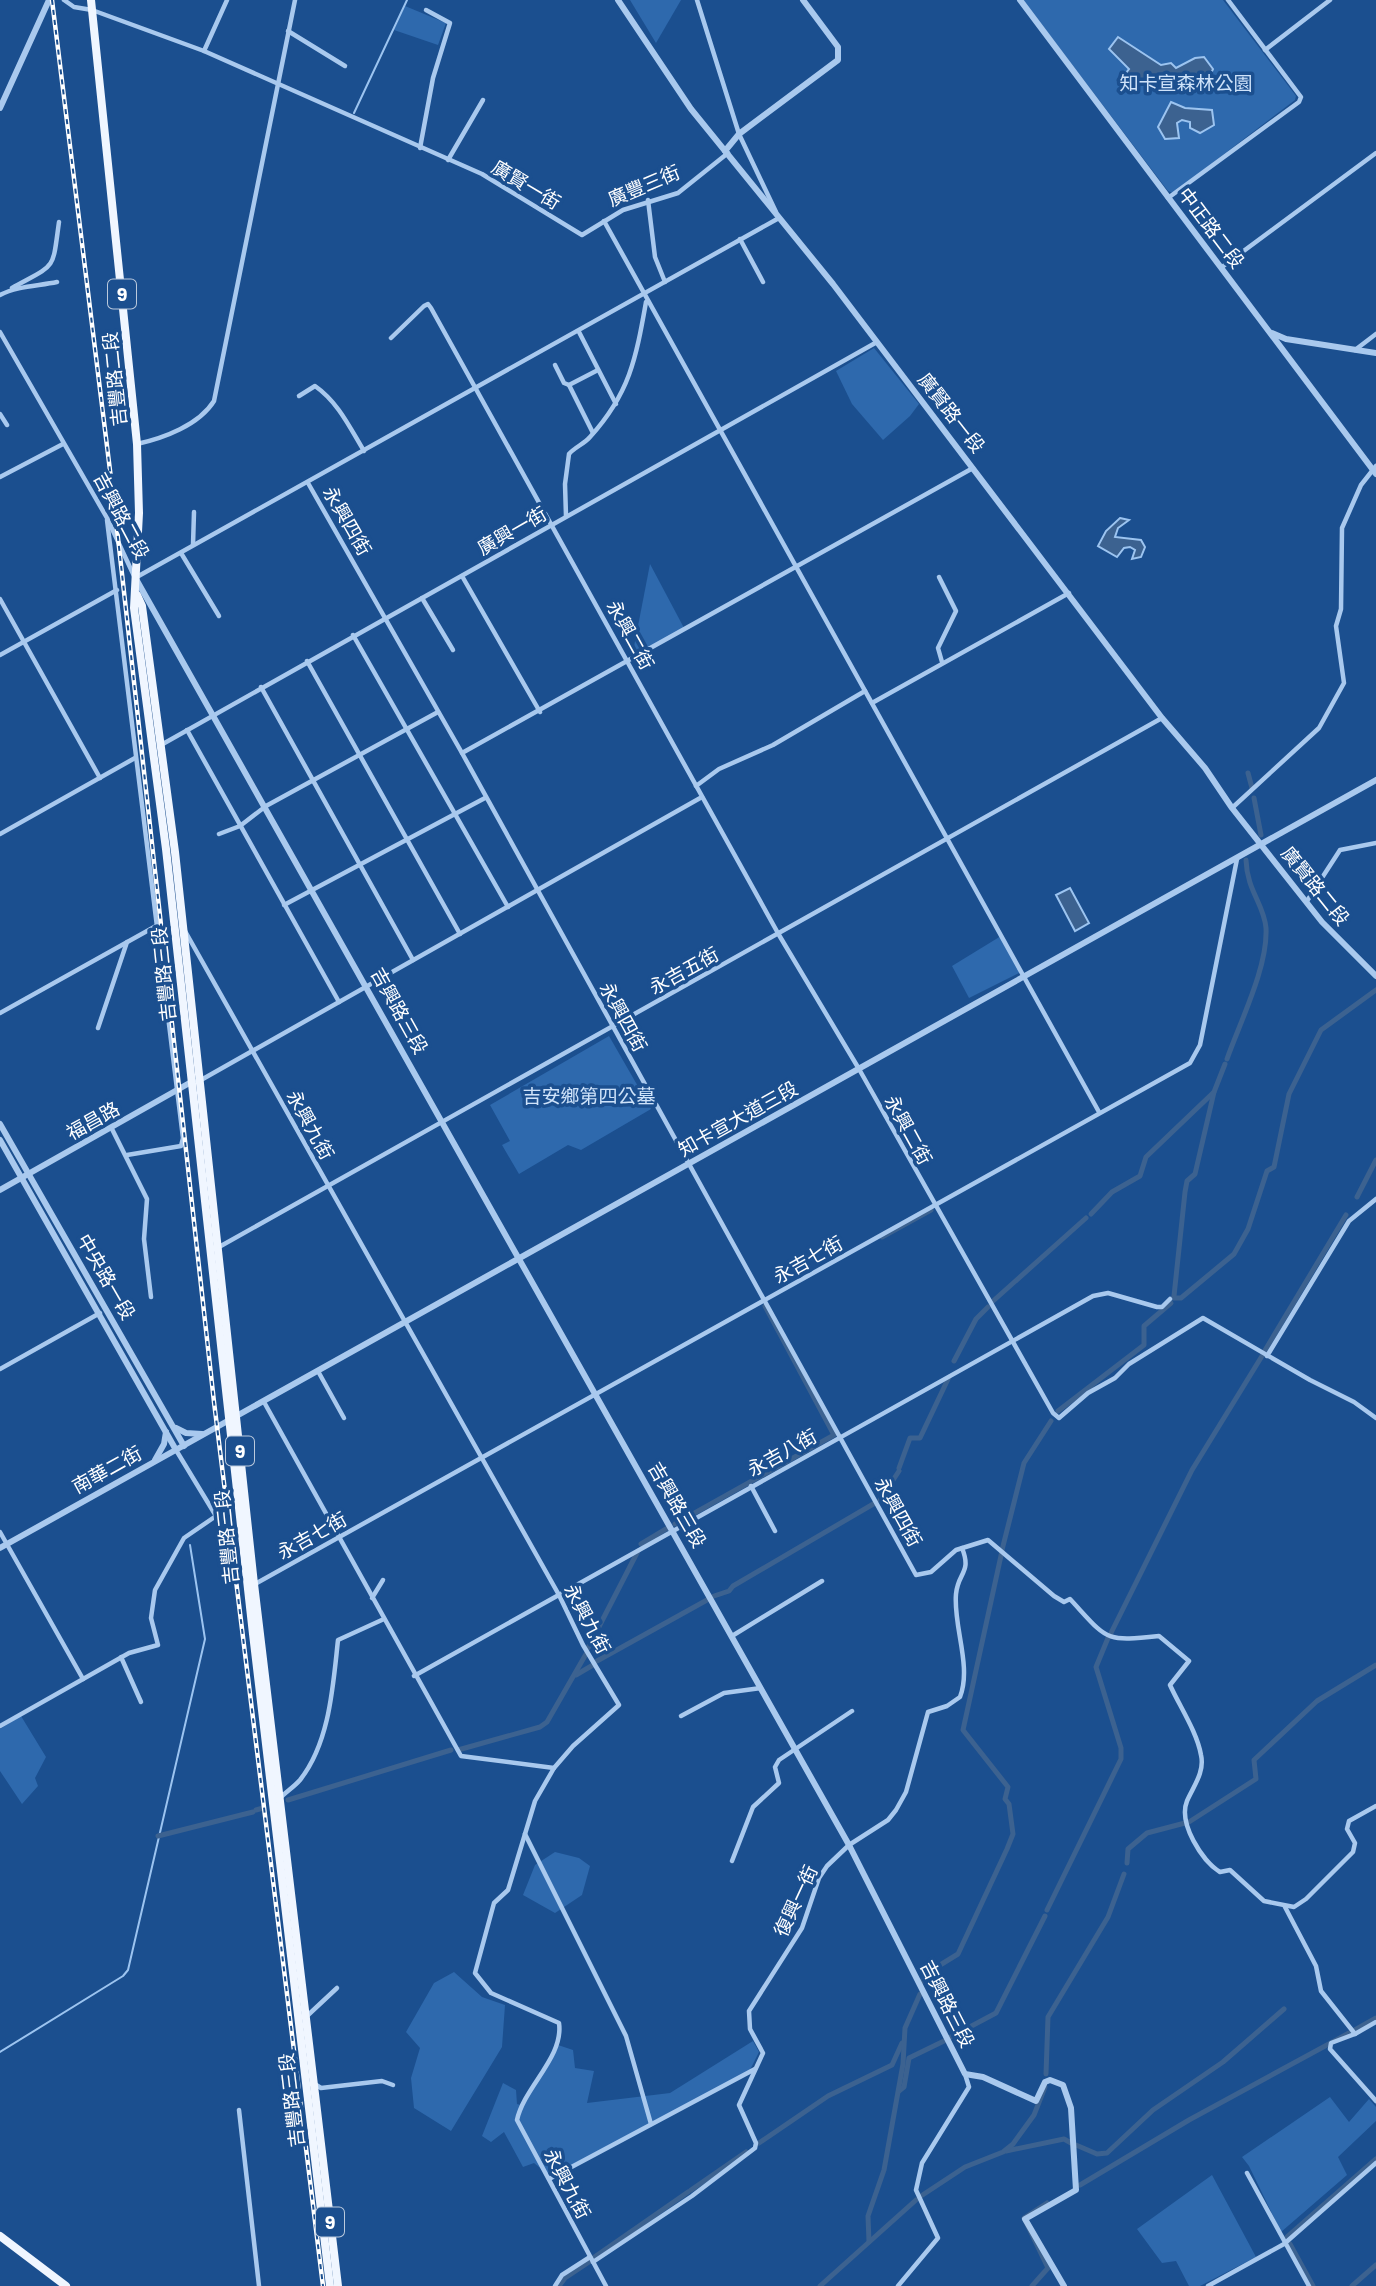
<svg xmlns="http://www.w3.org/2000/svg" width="1376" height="2286" font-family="Poppins,'Noto Sans TC',sans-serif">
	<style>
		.green { fill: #2e69ad }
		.water { fill: #3c6290; stroke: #9cc4f0; stroke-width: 2 }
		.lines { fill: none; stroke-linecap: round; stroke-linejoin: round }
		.stream { stroke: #9cc4f0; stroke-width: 2 }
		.canal { stroke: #3c6290; stroke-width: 5 }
		.minor { stroke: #a9c9ee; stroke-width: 4.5 }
		.tertiary { stroke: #a9c9ee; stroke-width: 6 }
		.primary { stroke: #f0f6ff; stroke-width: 8 }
		.rail-casing { stroke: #fff; stroke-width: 4.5 }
		.rail { stroke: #1b4f8f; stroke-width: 2; stroke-dasharray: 5; stroke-linecap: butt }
		.labels { text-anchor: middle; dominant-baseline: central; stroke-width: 7; stroke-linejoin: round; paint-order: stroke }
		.shield { fill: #1b4f8f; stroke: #bbcadd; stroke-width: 2 }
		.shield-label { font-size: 18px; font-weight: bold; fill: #fff }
		.park-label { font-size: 19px; fill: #cfe3fa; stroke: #1b4f8f }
		.street-label { font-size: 19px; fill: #fff; stroke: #1b4f8f }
	</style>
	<rect width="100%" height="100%" fill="#1b4f8f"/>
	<!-- green -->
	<g class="green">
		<path d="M 630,0 L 681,0 L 656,43 Z"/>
		<path d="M 1023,0 L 1223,0 L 1296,96 L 1295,100 L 1173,193 L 1168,191 Z"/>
		<path d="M 405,6 L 446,23 L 438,45 L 394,30 Z"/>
		<path d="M 874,348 L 919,404 L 910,416 L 883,440 L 852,404 L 836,371 Z"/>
		<path d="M 650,564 L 684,628 L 632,657 Z"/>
		<path d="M 1001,936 L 1021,972 L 969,998 L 952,966 Z"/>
		<path d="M 609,1036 L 651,1109 L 581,1150 L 568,1145 L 519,1174 L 502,1145 L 510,1141 L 490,1105 Z"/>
		<path d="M 21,1716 L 46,1757 L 35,1778 L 38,1786 L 22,1804 L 0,1771 L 0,1729 Z"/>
		<path d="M 555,1852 L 579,1858 L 590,1866 L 582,1895 L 555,1913 L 523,1895 L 535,1865 Z"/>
		<path d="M 454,1972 L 482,1997 L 505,2005 L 502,2047 L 451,2131 L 414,2108 L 411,2078 L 420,2048 L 406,2032 L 434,1983 Z"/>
		<path d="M 753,2041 L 759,2052 L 749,2072 L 550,2176 L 534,2163 L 523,2167 L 504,2132 L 491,2142 L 482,2136 L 503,2083 L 516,2090 L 517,2104 L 521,2105 L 558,2045 L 573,2050 L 575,2068 L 594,2071 L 587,2103 L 670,2093 Z"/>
		<path d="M 1330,2097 L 1349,2122 L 1369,2099 L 1376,2107 L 1376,2121 L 1338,2157 L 1347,2175 L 1281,2232 L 1249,2166 L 1242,2157 Z"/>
		<path d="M 1212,2175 L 1256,2257 L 1200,2286 L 1189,2286 L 1176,2261 L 1162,2263 L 1137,2229 Z"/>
	</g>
	<!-- water -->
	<g class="water">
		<path d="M 1118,37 L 1161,65 L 1171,63 L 1176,68 L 1195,58 L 1204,57 L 1213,69 L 1205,86 L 1200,89 L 1191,88 L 1181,81 L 1168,88 L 1158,76 L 1137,86 L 1126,73 L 1129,69 L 1109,49 Z"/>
		<path d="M 1171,102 L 1185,108 L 1212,110 L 1214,125 L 1200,133 L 1190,128 L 1190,122 L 1182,120 L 1177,123 L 1179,138 L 1165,139 L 1158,127 Z"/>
		<path d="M 1120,518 L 1129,520 L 1118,528 L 1115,537 L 1141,540 L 1145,547 L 1141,557 L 1132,559 L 1135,550 L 1130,547 L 1124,548 L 1117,557 L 1098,546 L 1106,531 Z"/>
		<path d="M 1070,888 L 1089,923 L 1075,931 L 1056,895 Z"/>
	</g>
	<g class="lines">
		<!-- stream -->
		<g class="stream">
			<path d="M 354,113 L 407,0"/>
			<path d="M 0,2052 L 123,1976 L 128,1970 L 205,1639 L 190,1545"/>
		</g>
		<!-- canal -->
		<g class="canal">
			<path d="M 1248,773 L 1252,788"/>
			<path d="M 1254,798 L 1261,835"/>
			<path d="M 1227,1059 C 1240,1022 1268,967 1266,928 C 1264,904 1247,891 1246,860"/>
			<path d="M 1357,1197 L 1376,1160"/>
			<path d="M 1091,1214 L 1112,1192 L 1140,1176 L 1146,1157 L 1214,1092"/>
			<path d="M 882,1237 L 931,1210"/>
			<path d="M 1174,1296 L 1185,1192 L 1187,1181 L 1195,1174 L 1214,1092 L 1225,1064"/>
			<path d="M 1173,1298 L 1181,1298 L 1234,1254 L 1248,1229 L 1267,1171 L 1274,1167 L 1289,1094 L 1321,1030 L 1376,990"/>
			<path d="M 992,1302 L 1086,1218"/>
			<path d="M 1264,1352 L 1346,1215"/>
			<path d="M 954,1361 L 976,1319 L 988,1307"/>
			<path d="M 1058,1411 L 1144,1345 L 1144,1326 L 1171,1303"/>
			<path d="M 899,1468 L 910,1438 L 920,1438 L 949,1377"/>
			<path d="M 880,1500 L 899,1471"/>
			<path d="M 675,1524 L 834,1435 L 765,1306"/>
			<path d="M 641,1544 L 666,1529"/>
			<path d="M 1002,1550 L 1024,1463 L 1051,1421"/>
			<path d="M 714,1596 L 729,1591 L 733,1586 L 875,1503"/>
			<path d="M 1110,1635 L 1192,1470 L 1262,1356"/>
			<path d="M 588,1648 L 638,1551"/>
			<path d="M 597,1661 L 707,1600"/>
			<path d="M 576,1675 L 593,1665"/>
			<path d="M 458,1750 L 540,1727 L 547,1722 L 586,1654"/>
			<path d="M 288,1800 L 451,1750"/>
			<path d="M 256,1810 L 263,1808"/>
			<path d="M 1189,1822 L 1256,1779 L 1254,1760 L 1317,1701 L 1376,1665"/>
			<path d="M 158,1836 L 253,1812"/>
			<path d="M 1127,1863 L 1128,1849 L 1147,1833 L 1185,1823"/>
			<path d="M 1047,1910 L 1121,1759 L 1121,1748 L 1096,1667 L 1108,1638"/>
			<path d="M 921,1982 L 932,1970 L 958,1954 L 1007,1849 L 1013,1834 L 1009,1804 L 1005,1799 L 1008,1787 L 963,1730 L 1002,1551"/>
			<path d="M 1353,2031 L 1376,2018"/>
			<path d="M 949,2038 L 996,2013 L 1045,1916"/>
			<path d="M 1046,2074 L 1048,2017 L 1108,1917 L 1124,1874"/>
			<path d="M 899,2091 L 904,2087 L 909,2058 L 944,2041"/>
			<path d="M 759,2143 L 828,2096 L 892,2065 L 902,2043"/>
			<path d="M 1076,2145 L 1097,2154 L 1107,2153 L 1153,2110 L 1223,2062 L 1284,2009"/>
			<path d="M 1006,2151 L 1064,2139 L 1071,2143"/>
			<path d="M 1080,2185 L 1189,2120 L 1349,2033"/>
			<path d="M 691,2190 L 746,2152"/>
			<path d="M 921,2196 L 965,2167 L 1003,2152 L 1013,2144 L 1034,2115 L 1045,2087"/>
			<path d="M 1287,2237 L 1376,2159"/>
			<path d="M 869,2242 L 868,2216 L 884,2170 L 903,2064 L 905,2028 L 920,1994"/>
			<path d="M 1290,2244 L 1313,2286"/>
			<path d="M 593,2258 L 688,2192"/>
			<path d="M 559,2286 L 565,2278 L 589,2262"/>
			<path d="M 820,2286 L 916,2200"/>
			<path d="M 1032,2286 L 1048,2268 L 1024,2218 L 1047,2203"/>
			<path d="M 1352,2286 L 1376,2265"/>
		</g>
		<!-- minor -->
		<g class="minor">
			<path d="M 64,0 L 74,7 L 92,10 L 204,51 L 482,174 L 582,235 L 623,210 L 678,193 L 728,153"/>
			<path d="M 697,0 L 739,134 L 776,212"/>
			<path d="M 288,31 L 345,66"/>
			<path d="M 1265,50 L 1330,0"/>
			<path d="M 204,51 L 227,0"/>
			<path d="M 420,148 L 433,78 L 450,23 L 426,10"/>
			<path d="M 448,160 L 483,100"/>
			<path d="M 1168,198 L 1299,102 L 1301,97 L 1228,0"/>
			<path d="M 648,200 L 655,257 L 665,282"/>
			<path d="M 604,221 L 1099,1112"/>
			<path d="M 740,239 L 763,282"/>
			<path d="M 1222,267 L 1376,153"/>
			<path d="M 12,288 C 57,263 52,272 59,222"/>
			<path d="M 0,295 C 17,286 38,286 57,282"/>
			<path d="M 0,332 L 107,518 L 135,578 L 779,218"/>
			<path d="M 579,332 L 616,404"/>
			<path d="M 391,338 L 424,306 L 428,304 L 431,308 L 779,935 L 859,1069 L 1053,1413 L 1059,1418 L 1088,1393 L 1115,1378 L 1129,1364 L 1203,1318 L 1310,1380 L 1354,1402 L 1376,1418"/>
			<path d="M 1355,350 L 1376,334"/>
			<path d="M 555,365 L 564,383 L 569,385 L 593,433"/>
			<path d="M 569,385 L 598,370"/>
			<path d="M 299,396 L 315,386 C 338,402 350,428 364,451"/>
			<path d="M 0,414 L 7,425"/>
			<path d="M 137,444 C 164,438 199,425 214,401 L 295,0"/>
			<path d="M 0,477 L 63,444"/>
			<path d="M 308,483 L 462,753 L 916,1575 L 931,1572 L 956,1550 L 988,1540 L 1054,1596 L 1064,1602 L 1070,1599 C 1108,1640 1103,1642 1159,1636 L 1189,1661 L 1170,1685 C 1180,1707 1197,1732 1201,1755 C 1205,1772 1193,1787 1187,1801 C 1178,1823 1202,1861 1220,1872 L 1230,1870 L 1264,1901 L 1294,1907 L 1306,1899 L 1353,1852 L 1355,1843 L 1347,1829 L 1349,1821 L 1376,1806"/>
			<path d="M 566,516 L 565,484 L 569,454 C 575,447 584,444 590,437 C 630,393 636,358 646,302"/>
			<path d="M 107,520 L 183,1138 L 181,1146 L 127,1155"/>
			<path d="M 193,545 L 194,512"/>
			<path d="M 181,553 L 219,616"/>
			<path d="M 462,576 L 540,712"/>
			<path d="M 939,577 L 956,611 L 938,648 L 942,662"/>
			<path d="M 422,598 L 453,650"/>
			<path d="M 0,599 L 100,778"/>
			<path d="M 353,635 L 508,907"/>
			<path d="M 0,655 L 117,590"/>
			<path d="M 307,661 L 460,934"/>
			<path d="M 261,687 L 413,960"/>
			<path d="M 872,703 L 1069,593"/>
			<path d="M 187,730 L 339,1002"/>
			<path d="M 161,745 L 877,342"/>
			<path d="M 462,753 L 973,468"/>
			<path d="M 696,786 L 719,769 L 773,745 L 865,691"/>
			<path d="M 1232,808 L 1319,728 L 1344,683 L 1336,626 L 1341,609 L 1342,528 L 1361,485 L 1376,466"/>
			<path d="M 0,834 L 135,758"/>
			<path d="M 219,834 L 240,826 L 266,806 L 438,712"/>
			<path d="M 1307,901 L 1340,850 L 1376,843"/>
			<path d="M 284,905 L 485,798"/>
			<path d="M 185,931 L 559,1595 L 583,1645 L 619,1705 L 573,1746 L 554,1768 L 535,1801 L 508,1890 L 494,1903 L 475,1973 L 491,1993 L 559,2023 C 564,2057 524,2087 517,2120 L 606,2286"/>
			<path d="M 0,1013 L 156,926"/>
			<path d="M 98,1028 L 127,942"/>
			<path d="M 201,1080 L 702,797"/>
			<path d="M 112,1129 L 147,1199 L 144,1239 L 151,1297"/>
			<path d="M 219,1247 L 1162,718"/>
			<path d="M 1267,1356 L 1349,1221 L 1376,1199"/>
			<path d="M 0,1369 L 100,1313"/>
			<path d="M 319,1373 L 344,1418"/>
			<path d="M 264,1402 L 461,1756 L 554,1768"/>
			<path d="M 751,1486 L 775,1531"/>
			<path d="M 0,1532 L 83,1679"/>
			<path d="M 255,1584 L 1190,1063 L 1200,1045 L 1237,859"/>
			<path d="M 372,1598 L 383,1580"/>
			<path d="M 732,1636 L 822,1581"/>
			<path d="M 121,1657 L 141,1702"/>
			<path d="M 414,1676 L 1093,1296 L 1108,1293 L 1157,1307 L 1162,1307 L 1170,1299"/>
			<path d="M 681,1716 L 724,1693 L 761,1688"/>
			<path d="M 0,1726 L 129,1653 L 158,1645 L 151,1618 L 155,1590 L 184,1538 L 216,1516 L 176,1450"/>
			<path d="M 280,1798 C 286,1792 295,1786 300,1780 C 330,1742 333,1685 338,1640 L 384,1619"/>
			<path d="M 525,1834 L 626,2036 L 651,2124"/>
			<path d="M 732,1861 L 753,1807 L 779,1783 L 775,1767 L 779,1760 L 852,1711"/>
			<path d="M 1285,1907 L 1316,1966 L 1321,1991 L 1355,2034 L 1331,2043 L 1330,2049 L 1376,2101"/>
			<path d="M 307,2016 L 337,1988"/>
			<path d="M 1355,2034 L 1376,2022"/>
			<path d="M 313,2083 L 321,2088 L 382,2081 L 393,2085"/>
			<path d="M 239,2110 L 259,2286"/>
			<path d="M 1247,2173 L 1309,2286"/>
			<path d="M 549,2179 L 755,2069"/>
			<path d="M 593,2262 L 692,2196 L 755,2148 L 756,2143 L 739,2105 L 763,2053 L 750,2029 L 749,2011 L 802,1928 L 819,1878 L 827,1866 L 849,1845 L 888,1820 L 896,1810 L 906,1792 L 928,1712 L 947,1706 L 960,1697 C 972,1666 953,1626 956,1594 C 958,1572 972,1573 962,1548"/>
			<path d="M 555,2286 L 562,2275 L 590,2257"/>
			<path d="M 898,2286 L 938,2238 L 916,2190 L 922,2163 L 969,2087 L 965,2074"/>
			<path d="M 1208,2286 L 1284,2244 L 1376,2163"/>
		</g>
		<!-- tertiary -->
		<g class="tertiary">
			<path d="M 618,0 L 691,109 L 833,284 L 1162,718 L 1205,768 L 1232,808 L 1322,922 L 1376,976"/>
			<path d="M 1020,0 L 1376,474"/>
			<path d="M 0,108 L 49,0"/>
			<path d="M 725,151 L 739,134 L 838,60 L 838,47 L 803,0"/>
			<path d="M 1272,333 L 1286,339 L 1376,353"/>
			<path d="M 136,579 L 849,1845 L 965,2074 L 983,2077 L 1036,2101 L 1045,2082 L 1050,2080 L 1063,2085 L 1071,2108 L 1076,2190 L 1025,2219 L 1064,2286"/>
			<path d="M 0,1124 L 184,1446"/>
			<path d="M 0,1140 L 176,1450"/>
			<path d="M 0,1190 L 193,1081"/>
			<path d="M 176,1428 L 186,1433 L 202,1434"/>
			<path d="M 155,1460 L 164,1444 L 166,1432"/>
			<path d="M 0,1548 L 1376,780"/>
		</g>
		<!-- primary -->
		<g class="primary">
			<path d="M 91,0 L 137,444 L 139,513 L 134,608 L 166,849 L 253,1634 L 330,2286"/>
			<path d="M 137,595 L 142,606 L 175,852 L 254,1584 L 338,2286"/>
			<path d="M 0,2236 L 66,2286"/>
		</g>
		<!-- rail casing -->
		<g class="rail-casing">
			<path id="rail" d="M 52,0 L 115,511 L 214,1402 L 323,2286"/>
		</g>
		<!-- rail -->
		<use href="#rail" class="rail"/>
	</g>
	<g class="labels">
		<!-- shield labels -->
		<g class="shield">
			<rect x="108" y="279.5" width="28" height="29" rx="5"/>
			<rect x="226" y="1436.5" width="28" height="29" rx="5"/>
			<rect x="316" y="2207.5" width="28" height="29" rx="5"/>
		</g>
		<g class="shield-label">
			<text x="122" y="294">9</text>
			<text x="240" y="1451">9</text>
			<text x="330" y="2222">9</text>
		</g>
		<!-- park labels -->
		<g class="park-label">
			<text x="1186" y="83">知卡宣森林公園</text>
			<text x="589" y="1096">吉安鄉第四公墓</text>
		</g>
		<!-- street labels -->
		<g class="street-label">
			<text transform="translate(526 185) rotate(31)">廣賢一街</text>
			<text transform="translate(644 186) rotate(-23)">廣豐三街</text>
			<text transform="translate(1211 228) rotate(53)">中正路二段</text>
			<text transform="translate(115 379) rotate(-96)">吉豐路二段</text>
			<text transform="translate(951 413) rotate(52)">廣賢路一段</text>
			<text transform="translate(121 516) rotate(62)">吉興路二段</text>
			<text transform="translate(347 521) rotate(60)">永興四街</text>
			<text transform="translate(512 531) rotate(-30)">廣興一街</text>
			<text transform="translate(630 635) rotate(61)">永興二街</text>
			<text transform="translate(1315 886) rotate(51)">廣賢路二段</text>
			<text transform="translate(684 971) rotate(-29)">永吉五街</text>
			<text transform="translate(164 974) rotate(-96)">吉豐路三段</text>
			<text transform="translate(399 1011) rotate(61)">吉興路三段</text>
			<text transform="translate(623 1017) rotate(61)">永興四街</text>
			<text transform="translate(738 1119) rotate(-29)">知卡宣大道三段</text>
			<text transform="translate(93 1121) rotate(-29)">福昌路</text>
			<text transform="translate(310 1125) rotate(61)">永興九街</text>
			<text transform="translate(908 1130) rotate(61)">永興二街</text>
			<text transform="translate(808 1260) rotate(-29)">永吉七街</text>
			<text transform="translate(106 1277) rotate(60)">中央路一段</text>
			<text transform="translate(782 1453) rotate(-29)">永吉八街</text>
			<text transform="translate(107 1470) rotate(-29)">南華二街</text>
			<text transform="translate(677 1505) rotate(60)">吉興路三段</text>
			<text transform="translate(898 1512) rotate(61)">永興四街</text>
			<text transform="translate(312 1536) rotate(-29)">永吉七街</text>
			<text transform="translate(227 1537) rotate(-96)">吉豐路三段</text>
			<text transform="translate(587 1619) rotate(62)">永興九街</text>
			<text transform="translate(796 1901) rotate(-65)">復興一街</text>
			<text transform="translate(947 2004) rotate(63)">吉興路三段</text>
			<text transform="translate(292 2100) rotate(-97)">吉豐路三段</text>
			<text transform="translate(567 2184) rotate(62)">永興九街</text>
		</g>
	</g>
</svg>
